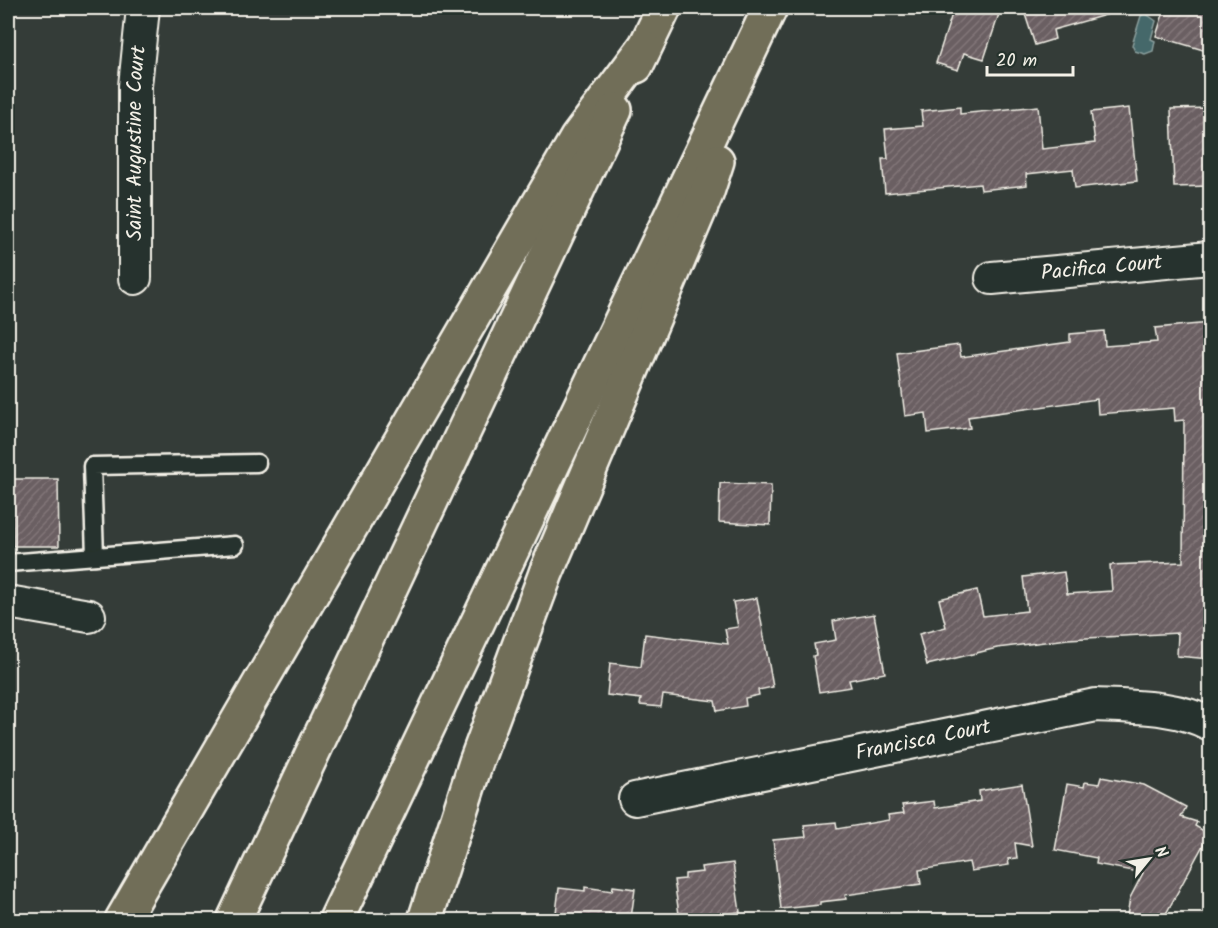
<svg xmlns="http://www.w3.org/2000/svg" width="1218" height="928" font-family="Kalam,sans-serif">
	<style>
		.water { fill: #44676a; stroke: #8a9e9c; stroke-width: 1.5 }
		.building { fill: url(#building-hatch); stroke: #f4f1e8; stroke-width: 1.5 }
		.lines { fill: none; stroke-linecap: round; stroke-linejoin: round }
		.lane-casing { stroke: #f4f1e8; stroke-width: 21 }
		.street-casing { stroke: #f4f1e8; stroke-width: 36 }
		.highway-casing { stroke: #f4f1e8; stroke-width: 38 }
		.lane { stroke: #26332d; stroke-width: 16 }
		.street { stroke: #26332d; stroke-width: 32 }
		.highway { stroke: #716e59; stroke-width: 33 }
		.labels { text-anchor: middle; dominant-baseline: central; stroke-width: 4.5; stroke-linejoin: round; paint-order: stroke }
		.street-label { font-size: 21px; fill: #f4f1e8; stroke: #26332d }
	</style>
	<defs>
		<pattern id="building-hatch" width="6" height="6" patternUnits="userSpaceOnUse" patternTransform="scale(1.5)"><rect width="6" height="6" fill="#6b5f62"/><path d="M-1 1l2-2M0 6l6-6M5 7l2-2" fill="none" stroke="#817678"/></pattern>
	</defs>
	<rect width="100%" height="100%" fill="#343c38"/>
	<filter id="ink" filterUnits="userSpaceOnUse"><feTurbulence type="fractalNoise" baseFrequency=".0167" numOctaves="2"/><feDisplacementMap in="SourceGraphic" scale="12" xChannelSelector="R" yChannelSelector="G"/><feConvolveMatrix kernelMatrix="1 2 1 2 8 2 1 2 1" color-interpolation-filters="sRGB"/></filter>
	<g filter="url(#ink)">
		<!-- water -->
		<path class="water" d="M 1145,13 L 1156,21 L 1151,39 L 1155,41 L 1153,51 L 1145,54 L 1135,51 L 1132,45 L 1141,16 Z"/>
		<!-- building -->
		<g class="building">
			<path d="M 954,8 L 1001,8 L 984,59 L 964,53 L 958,70 L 936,63 Z"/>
			<path d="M 1023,8 L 1108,8 L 1109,14 L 1053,30 L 1055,39 L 1035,45 Z"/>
			<path d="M 1165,8 L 1210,8 L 1210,52 L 1156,36 Z"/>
			<path d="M 1038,106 L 1042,149 L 1095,143 L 1091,112 L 1129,108 L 1137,181 L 1075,188 L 1073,169 L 1026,174 L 1027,185 L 981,190 L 980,184 L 885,193 L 882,159 L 888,159 L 885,129 L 923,126 L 921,111 L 960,107 L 960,114 Z"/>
			<path d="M 1210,108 L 1210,186 L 1174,187 L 1171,109 Z"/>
			<path d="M 1210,323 L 1210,659 L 1177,656 L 1178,633 L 1068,639 L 997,648 L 927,665 L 919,634 L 946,627 L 939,599 L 977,590 L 983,616 L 1027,611 L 1023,577 L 1064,572 L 1067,594 L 1112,591 L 1110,565 L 1183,562 L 1184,420 L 1175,421 L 1174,408 L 1098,414 L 1097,399 L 968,417 L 970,428 L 928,433 L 926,413 L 905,416 L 897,353 L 959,345 L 961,357 L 1070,342 L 1070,334 L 1104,331 L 1105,346 L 1157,342 L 1155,328 Z"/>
			<path d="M 12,479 L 58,479 L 59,546 L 13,546 Z"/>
			<path d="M 720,483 L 771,485 L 770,525 L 719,522 Z"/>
			<path d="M 757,598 L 773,687 L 758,690 L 759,695 L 745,698 L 746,706 L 717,711 L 715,701 L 663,695 L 661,707 L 640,705 L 641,699 L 607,695 L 610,663 L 641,667 L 645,634 L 728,644 L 725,629 L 738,627 L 733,602 Z"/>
			<path d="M 874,614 L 885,673 L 849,680 L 851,687 L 819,692 L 813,656 L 816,655 L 814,644 L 836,640 L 833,621 Z"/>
			<path d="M 1101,777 L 1144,785 L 1186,807 L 1181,817 L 1197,822 L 1195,826 L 1209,834 L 1162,921 L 1126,921 L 1130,898 L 1143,873 L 1096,864 L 1097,858 L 1055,850 L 1067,784 L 1084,787 L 1085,782 L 1099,784 Z"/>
			<path d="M 1022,784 L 1032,846 L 1015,843 L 1017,858 L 1008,859 L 1009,865 L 971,871 L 969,862 L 919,870 L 921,884 L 845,895 L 846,899 L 820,902 L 820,905 L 781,909 L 773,840 L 806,837 L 804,825 L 836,822 L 837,829 L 889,820 L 888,815 L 904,813 L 902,805 L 934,801 L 935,808 L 980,801 L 979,791 Z"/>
			<path d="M 733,863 L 740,912 L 713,916 L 713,921 L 680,921 L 674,880 L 685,879 L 685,874 L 702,872 L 701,867 Z"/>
			<path d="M 613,886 L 635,889 L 631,918 L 609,914 L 608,921 L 555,921 L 559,888 L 585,891 L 585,887 L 612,891 Z"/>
		</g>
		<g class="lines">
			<!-- lane casing -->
			<g class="lane-casing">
				<g id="lane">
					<path d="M 95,556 L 92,466 L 257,463"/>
					<path d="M 8,563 L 235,545"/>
				</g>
			</g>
			<!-- street casing -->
			<g class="street-casing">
				<g id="street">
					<path id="s1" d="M 135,278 L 135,86 L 143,8"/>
					<path id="s2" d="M 992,278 L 1210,258"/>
					<path d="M 8,602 L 89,616"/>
					<path id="s3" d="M 635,799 L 1096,705 C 1134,707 1177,706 1210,724"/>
				</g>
			</g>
			<!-- highway casing -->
			<g class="highway-casing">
				<g id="highway">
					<path d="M 636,66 L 664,8"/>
					<path d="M 122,920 L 577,138 L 644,48"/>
					<path d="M 234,920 L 615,110"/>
					<path d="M 336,920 L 770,8"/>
					<path d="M 425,920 L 476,762 L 546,573 L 707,192 L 717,161"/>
				</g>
			</g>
			<!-- lane -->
			<use href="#lane" class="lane"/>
			<!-- street -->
			<use href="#street" class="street"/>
			<!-- highway -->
			<use href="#highway" class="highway"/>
		</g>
	</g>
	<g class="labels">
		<!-- street labels -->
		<g class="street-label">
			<text stroke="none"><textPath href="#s1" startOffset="135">Saint Augustine Court</textPath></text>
			<text stroke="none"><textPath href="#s2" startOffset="110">Pacifica Court</textPath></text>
			<text stroke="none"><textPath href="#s3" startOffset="294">Francisca Court</textPath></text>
		</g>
	</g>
	<!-- margin -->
	<rect width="1218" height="928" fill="none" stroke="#26332d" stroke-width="30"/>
	<rect x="15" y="15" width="1188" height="898" fill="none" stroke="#f4f1e8" stroke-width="2" filter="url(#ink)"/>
	<!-- north arrow -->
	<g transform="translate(1149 859) rotate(60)" stroke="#26332d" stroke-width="4.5" paint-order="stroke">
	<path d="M0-4.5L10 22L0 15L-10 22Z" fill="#f4f1e8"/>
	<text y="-9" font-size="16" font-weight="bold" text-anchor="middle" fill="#f4f1e8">N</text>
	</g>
	<!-- scale -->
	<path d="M987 66v9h86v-9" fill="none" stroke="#f4f1e8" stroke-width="3"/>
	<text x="996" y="66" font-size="18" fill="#f4f1e8" stroke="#26332d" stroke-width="4.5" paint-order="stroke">20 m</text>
</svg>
